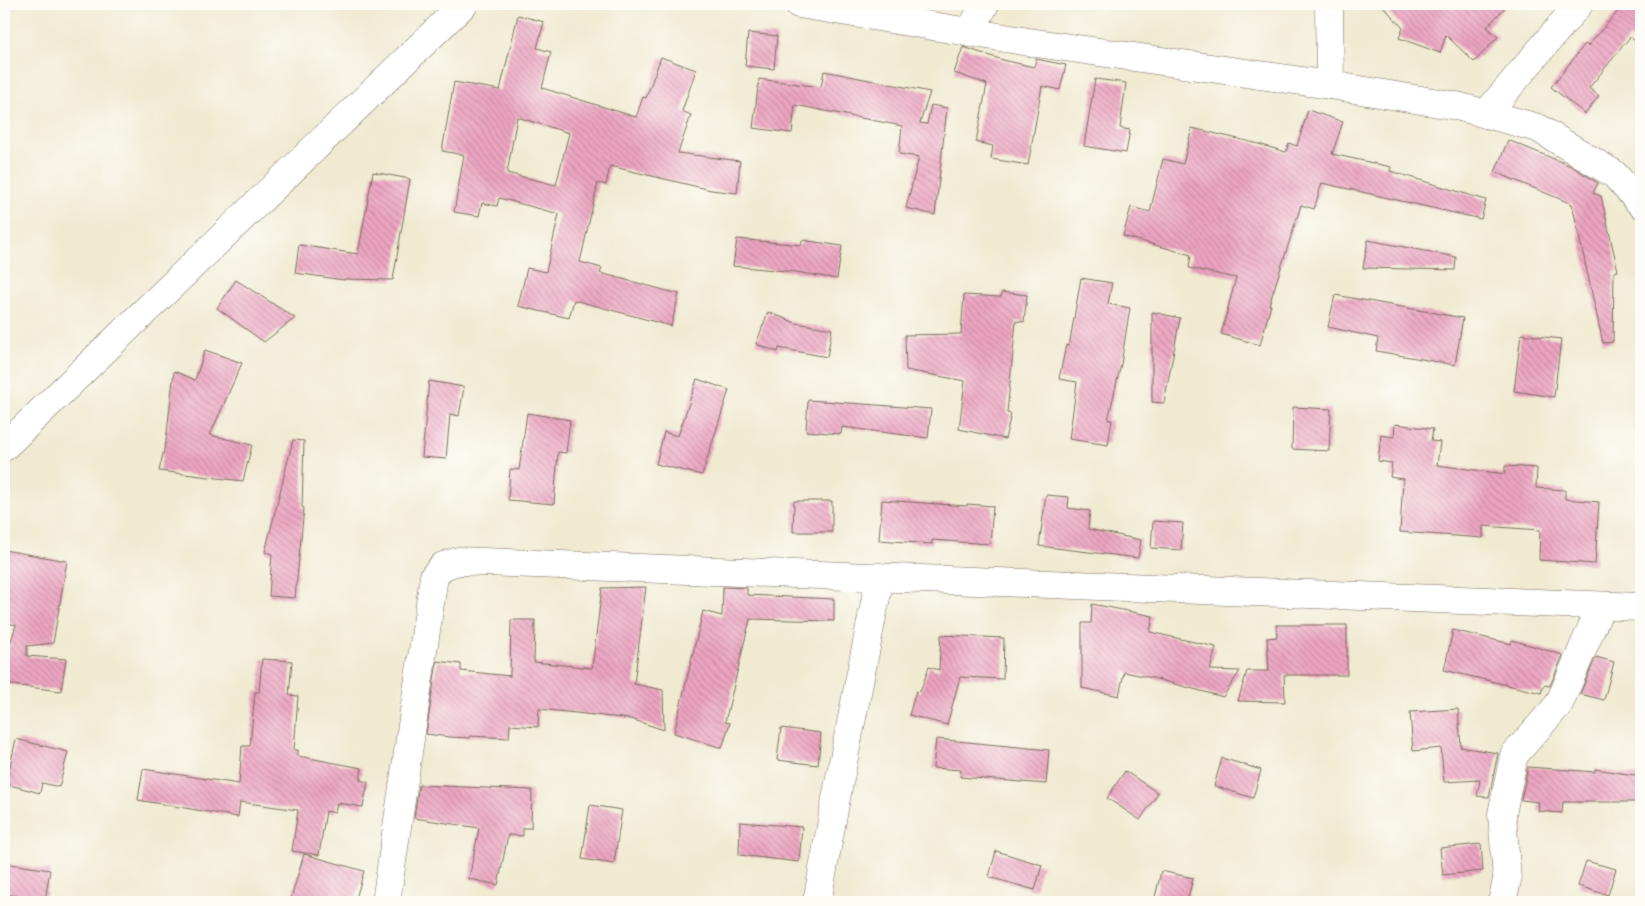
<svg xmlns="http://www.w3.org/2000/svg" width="1645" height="906" font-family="Vollkorn,serif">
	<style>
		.building { fill: url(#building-back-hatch); fill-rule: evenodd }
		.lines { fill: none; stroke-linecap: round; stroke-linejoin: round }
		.minor-casing { stroke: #7a6d5d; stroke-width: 29 }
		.tertiary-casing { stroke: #7a6d5d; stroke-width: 29 }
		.minor { stroke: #fff; stroke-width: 28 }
		.tertiary { stroke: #fff; stroke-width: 28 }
	</style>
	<defs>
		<pattern id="building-back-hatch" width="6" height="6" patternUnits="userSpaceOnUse" patternTransform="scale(1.25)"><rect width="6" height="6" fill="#eda5c2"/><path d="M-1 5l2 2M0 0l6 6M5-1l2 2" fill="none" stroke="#c1879d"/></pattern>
	</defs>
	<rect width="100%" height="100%" fill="#fdfcf7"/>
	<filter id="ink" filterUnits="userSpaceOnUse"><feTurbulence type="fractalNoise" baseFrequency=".02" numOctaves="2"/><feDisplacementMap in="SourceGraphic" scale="10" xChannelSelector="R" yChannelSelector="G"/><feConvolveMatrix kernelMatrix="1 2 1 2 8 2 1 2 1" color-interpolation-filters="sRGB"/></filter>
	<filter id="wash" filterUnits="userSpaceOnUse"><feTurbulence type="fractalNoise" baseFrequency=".0096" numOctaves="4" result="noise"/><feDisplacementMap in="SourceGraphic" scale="20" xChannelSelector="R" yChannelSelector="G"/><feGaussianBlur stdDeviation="1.12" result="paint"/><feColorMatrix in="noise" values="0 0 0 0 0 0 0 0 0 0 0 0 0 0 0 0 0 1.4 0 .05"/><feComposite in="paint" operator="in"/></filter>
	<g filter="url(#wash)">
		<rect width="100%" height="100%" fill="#f0ead1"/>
		<g id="blocks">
			<!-- building -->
			<g class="building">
				<path d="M 1381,4 L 1508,4 L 1487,27 L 1498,37 L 1474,62 L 1446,35 L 1440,53 L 1399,38 L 1403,28 Z"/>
				<path d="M 1624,4 L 1641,4 L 1641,46 L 1630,37 L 1589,88 L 1599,96 L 1585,114 L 1551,87 L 1585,44 L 1588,46 Z"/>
				<path d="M 518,15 L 544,22 L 537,48 L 551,52 L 542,88 L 636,117 L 643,97 L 646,98 L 661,57 L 696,70 L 682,111 L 691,115 L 678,153 L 740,161 L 737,193 L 711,190 L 610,166 L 606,185 L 598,183 L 580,262 L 602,268 L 600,273 L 679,294 L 671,326 L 574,300 L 569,318 L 518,306 L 527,268 L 546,272 L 559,214 L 499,198 L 497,206 L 482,203 L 479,216 L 454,212 L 464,155 L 442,151 L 454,82 L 500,90 ZM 517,117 L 569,133 L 556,185 L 507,173 Z"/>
				<path d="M 748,33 L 777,36 L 774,69 L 745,66 Z"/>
				<path d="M 963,47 L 1003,60 L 1034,67 L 1036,59 L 1066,65 L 1060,90 L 1042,86 L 1028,165 L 991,159 L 993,146 L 976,142 L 987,84 L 954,73 Z"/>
				<path d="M 824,71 L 930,92 L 920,123 L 927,124 L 931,105 L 947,108 L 935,215 L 906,208 L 919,157 L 899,154 L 902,126 L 795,105 L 792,133 L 753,128 L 759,79 L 821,87 Z"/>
				<path d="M 1095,79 L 1126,83 L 1120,128 L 1130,130 L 1126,153 L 1084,146 Z"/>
				<path d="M 1308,110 L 1343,122 L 1332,154 L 1391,167 L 1390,171 L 1486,200 L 1481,219 L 1322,183 L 1314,209 L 1301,205 L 1269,305 L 1271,305 L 1260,345 L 1221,334 L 1236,278 L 1189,268 L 1191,255 L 1123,236 L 1131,207 L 1150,212 L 1163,159 L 1183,164 L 1192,128 L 1255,143 L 1286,152 L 1289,143 L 1297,146 Z"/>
				<path d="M 1508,140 L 1571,166 L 1598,183 L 1593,193 L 1601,196 L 1618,271 L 1614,272 L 1613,342 L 1603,343 L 1572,204 L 1495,172 Z"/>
				<path d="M 373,172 L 410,179 L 393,280 L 344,279 L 344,280 L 295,273 L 299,245 L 358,254 Z"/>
				<path d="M 737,239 L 801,245 L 802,240 L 842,246 L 837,279 L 796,272 L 733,266 Z"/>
				<path d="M 1368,240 L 1456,257 L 1455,270 L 1363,268 Z"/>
				<path d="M 1081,278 L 1112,283 L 1108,304 L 1130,308 L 1121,364 L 1108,420 L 1112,420 L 1108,445 L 1069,439 L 1077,382 L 1059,379 L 1066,345 L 1069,346 Z"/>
				<path d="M 236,280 L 295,318 L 264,342 L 217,308 Z"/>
				<path d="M 1002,292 L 1027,295 L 1024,322 L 1016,321 L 1007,413 L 1011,414 L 1005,439 L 959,429 L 965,381 L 906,370 L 905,335 L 961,334 L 964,295 L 1001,297 Z"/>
				<path d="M 1335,295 L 1463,318 L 1455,365 L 1376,351 L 1378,338 L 1328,327 Z"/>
				<path d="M 768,312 L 796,323 L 832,329 L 827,357 L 779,348 L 778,352 L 756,344 Z"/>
				<path d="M 1152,312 L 1180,318 L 1164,403 L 1152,402 Z"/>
				<path d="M 1521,334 L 1561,339 L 1554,397 L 1514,391 Z"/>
				<path d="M 205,350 L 242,363 L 210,435 L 252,445 L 243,481 L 159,471 L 166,441 L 174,371 L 195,380 Z"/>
				<path d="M 697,379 L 729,390 L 702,475 L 656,464 L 664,432 L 678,436 Z"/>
				<path d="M 429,381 L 464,387 L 459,416 L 450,414 L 446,459 L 422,457 Z"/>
				<path d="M 808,400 L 931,409 L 928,438 L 842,427 L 841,434 L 806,431 Z"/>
				<path d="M 1293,407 L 1331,409 L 1329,451 L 1292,449 Z"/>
				<path d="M 527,413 L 570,420 L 566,453 L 558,452 L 554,504 L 508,500 L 510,469 L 519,470 Z"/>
				<path d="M 1395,424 L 1433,429 L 1431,441 L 1440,442 L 1437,465 L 1505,474 L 1505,466 L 1537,468 L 1536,488 L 1565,490 L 1565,499 L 1599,502 L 1595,564 L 1539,560 L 1540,530 L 1483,526 L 1483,538 L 1400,532 L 1403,479 L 1390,477 L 1392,463 L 1378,461 L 1381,435 L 1394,437 Z"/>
				<path d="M 293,440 L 304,441 L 302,507 L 304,508 L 295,598 L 269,596 L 272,554 L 265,552 Z"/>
				<path d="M 1046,495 L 1069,497 L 1068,508 L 1090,511 L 1088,529 L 1141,540 L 1138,558 L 1039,546 Z"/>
				<path d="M 882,500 L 967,506 L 967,504 L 993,506 L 990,544 L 932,540 L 932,544 L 879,540 Z"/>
				<path d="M 794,501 L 832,501 L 832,532 L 793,532 Z"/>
				<path d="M 1153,521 L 1183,523 L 1181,550 L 1151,548 Z"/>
				<path d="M 4,550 L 67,561 L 53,643 L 27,646 L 27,656 L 66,659 L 61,691 L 4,684 L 4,664 L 16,625 L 4,622 Z"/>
				<path d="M 646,587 L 634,684 L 663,690 L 664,730 L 631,719 L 539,709 L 538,727 L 510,725 L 509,738 L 470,736 L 470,738 L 449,737 L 426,734 L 437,661 L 461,664 L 461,671 L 510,676 L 511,620 L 535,620 L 534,662 L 592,668 L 602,588 Z"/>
				<path d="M 723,587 L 747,588 L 747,595 L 834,599 L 834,621 L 750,619 L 725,722 L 730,723 L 722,748 L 674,733 L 703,611 L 722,616 Z"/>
				<path d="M 1092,604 L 1153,616 L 1150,632 L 1216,647 L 1210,670 L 1240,671 L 1223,697 L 1153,678 L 1124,672 L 1119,696 L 1082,688 L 1082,623 L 1091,623 Z"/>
				<path d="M 1276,625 L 1347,625 L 1347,675 L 1284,675 L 1285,702 L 1238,701 L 1247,671 L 1269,671 L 1267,638 L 1277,637 Z"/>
				<path d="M 1453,630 L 1511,644 L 1512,640 L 1563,655 L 1550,686 L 1544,685 L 1541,693 L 1444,670 Z"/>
				<path d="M 941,635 L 1004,638 L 1003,679 L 960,677 L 947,725 L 909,715 L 916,691 L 920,692 L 929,667 L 939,670 Z"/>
				<path d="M 1596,657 L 1614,662 L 1604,700 L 1580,694 Z"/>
				<path d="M 262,659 L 292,661 L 289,695 L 298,696 L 294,750 L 298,750 L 298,756 L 362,768 L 360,780 L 368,782 L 363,807 L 337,803 L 335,813 L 326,811 L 319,855 L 292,851 L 298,810 L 240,802 L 238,817 L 138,800 L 143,769 L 239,784 L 242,746 L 250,746 L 255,692 L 259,692 Z"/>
				<path d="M 1458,709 L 1461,747 L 1460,747 L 1498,753 L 1489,797 L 1477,796 L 1480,780 L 1444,782 L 1441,748 L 1413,751 L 1410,712 Z"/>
				<path d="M 781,728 L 821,733 L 818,765 L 777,760 Z"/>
				<path d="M 16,739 L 68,752 L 59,787 L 42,783 L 40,793 L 6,784 Z"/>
				<path d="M 936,739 L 1049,750 L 1046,784 L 960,777 L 961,770 L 933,768 Z"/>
				<path d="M 1222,758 L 1261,770 L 1253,798 L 1214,786 Z"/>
				<path d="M 1528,767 L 1595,772 L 1595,769 L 1641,776 L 1641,802 L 1563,802 L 1562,813 L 1538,811 L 1539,802 L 1521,800 Z"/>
				<path d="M 1125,771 L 1158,793 L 1140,820 L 1107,798 Z"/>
				<path d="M 419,785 L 532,790 L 531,828 L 523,828 L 523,836 L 508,835 L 498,885 L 469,879 L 479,828 L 414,818 Z"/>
				<path d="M 590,805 L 622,810 L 614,864 L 582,859 Z"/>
				<path d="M 740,822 L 802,827 L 799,862 L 739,855 Z"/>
				<path d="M 1481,844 L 1483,871 L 1443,875 L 1440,848 Z"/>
				<path d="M 996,851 L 1042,865 L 1035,890 L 989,877 Z"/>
				<path d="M 304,854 L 364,871 L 355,902 L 290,902 Z"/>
				<path d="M 1586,861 L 1616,869 L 1608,895 L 1578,886 Z"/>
				<path d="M 4,863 L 50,870 L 45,900 L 4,894 Z"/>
				<path d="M 1161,871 L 1193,878 L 1187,902 L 1154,902 Z"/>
			</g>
		</g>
	</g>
	<g filter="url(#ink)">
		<use href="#blocks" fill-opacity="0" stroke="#7a6d5d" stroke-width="1"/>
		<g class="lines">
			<!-- minor casing -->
			<g class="minor-casing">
				<g id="minor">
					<path d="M 799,4 L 1029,42 L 1330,85 L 1457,106 L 1538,128 L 1614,174 L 1641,204"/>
					<path d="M 1329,4 L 1330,85"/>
					<path d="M 969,33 L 985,4"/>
					<path d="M 1486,114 L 1579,4"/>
					<path d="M 386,902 L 434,576 L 443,566 L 458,561 L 1641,607"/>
					<path d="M 817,902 L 837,793 L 880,577"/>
					<path d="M 1502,902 L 1507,880 L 1502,814 L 1514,755 L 1559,704 L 1601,606"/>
				</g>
			</g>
			<!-- tertiary casing -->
			<g class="tertiary-casing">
				<path id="tertiary" d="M 4,447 L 464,4"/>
			</g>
			<!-- minor -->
			<use href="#minor" class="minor"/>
			<!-- tertiary -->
			<use href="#tertiary" class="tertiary"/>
		</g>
	</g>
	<!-- margin -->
	<rect width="1645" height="906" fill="none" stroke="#fdfcf7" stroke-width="20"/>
</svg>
